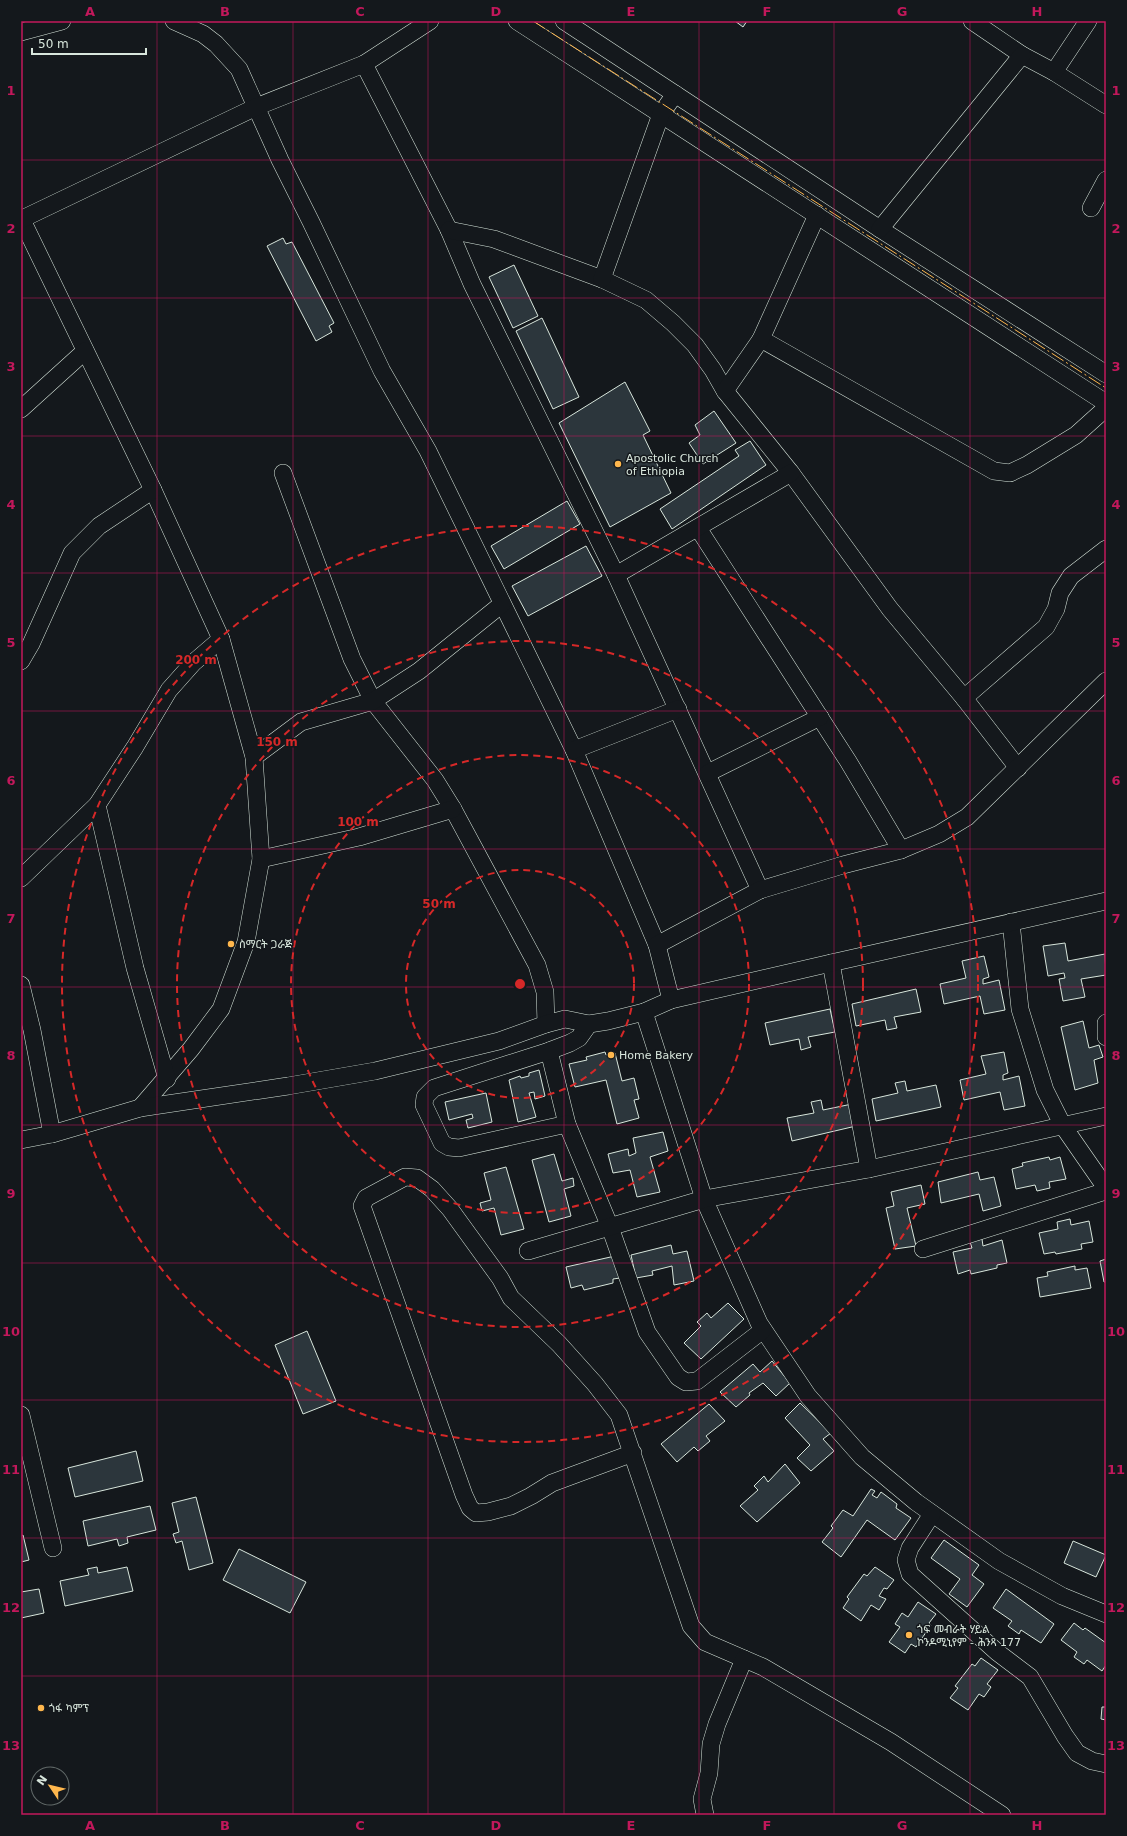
<svg xmlns="http://www.w3.org/2000/svg" width="1127" height="1836" font-family="'DejaVu Sans','Noto Sans Ethiopic',sans-serif">
	<style>
		.building { fill: #2c363c; stroke: #d8e6dc }
		.lines { fill: none; stroke-linecap: round; stroke-linejoin: round }
		.minor-casing { stroke: #d8e6dc; stroke-width: 18 }
		.minor { stroke: #14181c; stroke-width: 17 }
		.power { stroke: #ffb74d; stroke-width: 1; stroke-dasharray: 14 3 2 3; stroke-linecap: butt }
		.grid { fill: none; stroke: #c2185b; stroke-width: 1; stroke-opacity: 0.55 }
		.ring { fill: none; stroke: #d62828; stroke-width: 2; stroke-dasharray: 7 5 }
		.poi-dot { fill: #ffb74d; stroke: #14181c; stroke-width: 1.5 }
		.labels { text-anchor: middle; dominant-baseline: central; stroke-width: 3; stroke-linejoin: round; paint-order: stroke }
		.poi-label { font-size: 11px; fill: #d8e6dc; stroke: #14181c; text-anchor: start }
		.centre { fill: #d62828; stroke: #14181c; stroke-width: 2 }
		.ring-label { font-size: 12px; text-anchor: middle; font-weight: bold; fill: #d62828; stroke: #14181c; stroke-width: 3; stroke-linejoin: round; paint-order: stroke }
		.neatline { fill: none; stroke: #c2185b; stroke-width: 1.5 }
		.grid-label { font-size: 13px; text-anchor: middle; font-weight: bold; fill: #c2185b }
	</style>
	<rect width="100%" height="100%" fill="#14181c"/>
	<!-- building -->
	<g class="building">
		<path d="M 735,21 L 747,21 L 743,27 Z"/>
		<path d="M 283,238 L 286,244 L 292,242 L 334,323 L 329,326 L 332,332 L 316,341 L 267,246 Z"/>
		<path d="M 514,265 L 538,316 L 513,328 L 489,277 Z"/>
		<path d="M 542,318 L 579,397 L 553,409 L 516,331 Z"/>
		<path d="M 625,382 L 650,431 L 643,435 L 671,493 L 610,527 L 559,423 Z"/>
		<path d="M 714,411 L 736,443 L 703,464 L 689,443 L 700,435 L 695,425 Z"/>
		<path d="M 750,441 L 766,465 L 672,529 L 660,509 L 739,456 L 735,450 Z"/>
		<path d="M 567,501 L 580,524 L 504,569 L 491,546 Z"/>
		<path d="M 586,546 L 602,576 L 528,616 L 512,586 Z"/>
		<path d="M 1065,943 L 1068,961 L 1105,954 L 1106,975 L 1081,979 L 1085,997 L 1063,1001 L 1059,979 L 1065,978 L 1064,973 L 1048,976 L 1043,946 Z"/>
		<path d="M 984,956 L 989,977 L 983,979 L 983,984 L 999,980 L 1005,1010 L 984,1014 L 980,996 L 944,1004 L 940,984 L 966,978 L 962,961 Z"/>
		<path d="M 916,989 L 921,1012 L 894,1017 L 897,1028 L 887,1030 L 885,1020 L 856,1026 L 852,1004 Z"/>
		<path d="M 830,1009 L 835,1032 L 808,1037 L 811,1047 L 801,1050 L 799,1039 L 770,1045 L 765,1023 Z"/>
		<path d="M 1083,1021 L 1089,1048 L 1099,1045 L 1103,1057 L 1094,1060 L 1098,1083 L 1075,1090 L 1061,1027 Z"/>
		<path d="M 605,1052 L 606,1055 L 615,1053 L 622,1081 L 634,1078 L 639,1099 L 634,1100 L 639,1118 L 617,1124 L 606,1080 L 575,1087 L 569,1064 L 587,1060 L 586,1057 Z"/>
		<path d="M 1004,1052 L 1008,1073 L 1003,1075 L 1003,1080 L 1019,1076 L 1025,1106 L 1004,1110 L 1000,1092 L 964,1100 L 960,1080 L 986,1074 L 981,1056 Z"/>
		<path d="M 539,1070 L 545,1096 L 535,1099 L 534,1092 L 529,1093 L 536,1117 L 518,1122 L 509,1080 L 520,1076 L 521,1078 L 529,1076 L 529,1073 Z"/>
		<path d="M 905,1081 L 907,1091 L 936,1085 L 941,1107 L 876,1121 L 872,1099 L 898,1093 L 895,1083 Z"/>
		<path d="M 486,1093 L 492,1122 L 468,1128 L 466,1120 L 473,1118 L 472,1114 L 449,1120 L 445,1102 Z"/>
		<path d="M 821,1100 L 823,1110 L 852,1104 L 856,1126 L 792,1141 L 787,1118 L 814,1113 L 811,1102 Z"/>
		<path d="M 663,1132 L 668,1151 L 650,1157 L 660,1192 L 637,1197 L 630,1170 L 613,1173 L 608,1154 L 628,1149 L 629,1156 L 636,1153 L 633,1138 Z"/>
		<path d="M 554,1154 L 562,1181 L 573,1178 L 574,1186 L 564,1189 L 571,1216 L 549,1222 L 532,1160 Z"/>
		<path d="M 1049,1157 L 1050,1160 L 1060,1157 L 1066,1179 L 1049,1182 L 1050,1188 L 1037,1191 L 1035,1185 L 1016,1189 L 1012,1169 L 1023,1166 L 1022,1163 Z"/>
		<path d="M 506,1167 L 524,1229 L 501,1235 L 494,1208 L 482,1211 L 480,1203 L 491,1200 L 484,1173 Z"/>
		<path d="M 978,1172 L 980,1180 L 994,1177 L 1001,1206 L 983,1211 L 979,1194 L 941,1203 L 938,1182 Z"/>
		<path d="M 921,1185 L 925,1204 L 907,1208 L 916,1246 L 895,1249 L 886,1208 L 894,1206 L 891,1192 Z"/>
		<path d="M 1070,1219 L 1071,1225 L 1089,1221 L 1093,1242 L 1081,1244 L 1082,1249 L 1056,1254 L 1055,1252 L 1044,1254 L 1039,1233 L 1058,1229 L 1057,1222 Z"/>
		<path d="M 982,1239 L 983,1246 L 1002,1240 L 1007,1263 L 997,1265 L 997,1268 L 971,1274 L 970,1270 L 958,1274 L 953,1252 L 972,1248 L 970,1242 Z"/>
		<path d="M 671,1245 L 673,1254 L 687,1251 L 694,1281 L 674,1285 L 672,1266 L 652,1271 L 653,1275 L 636,1278 L 631,1255 Z"/>
		<path d="M 615,1256 L 620,1278 L 613,1279 L 613,1283 L 584,1290 L 582,1285 L 571,1288 L 566,1267 Z"/>
		<path d="M 1106,1259 L 1106,1282 L 1104,1282 L 1100,1261 Z"/>
		<path d="M 1075,1266 L 1075,1270 L 1087,1268 L 1091,1288 L 1040,1297 L 1037,1278 L 1048,1276 L 1047,1272 Z"/>
		<path d="M 728,1303 L 744,1319 L 701,1359 L 684,1343 L 701,1326 L 697,1322 L 707,1313 L 711,1318 Z"/>
		<path d="M 307,1331 L 336,1401 L 303,1414 L 275,1345 Z"/>
		<path d="M 772,1361 L 790,1383 L 776,1396 L 763,1383 L 749,1393 L 750,1395 L 736,1407 L 720,1392 L 753,1364 L 760,1372 Z"/>
		<path d="M 800,1403 L 831,1433 L 823,1439 L 834,1451 L 811,1471 L 797,1458 L 810,1445 L 785,1418 Z"/>
		<path d="M 709,1404 L 725,1421 L 706,1436 L 710,1441 L 698,1451 L 694,1447 L 677,1462 L 661,1444 Z"/>
		<path d="M 136,1451 L 143,1481 L 75,1497 L 68,1468 Z"/>
		<path d="M 785,1464 L 800,1483 L 757,1522 L 740,1506 L 758,1490 L 754,1486 L 764,1476 L 768,1482 Z"/>
		<path d="M 871,1489 L 875,1491 L 872,1495 L 877,1498 L 881,1492 L 897,1504 L 896,1508 L 911,1518 L 895,1540 L 867,1520 L 841,1557 L 822,1542 L 833,1528 L 831,1526 L 843,1510 L 853,1516 Z"/>
		<path d="M 196,1497 L 213,1563 L 189,1570 L 182,1541 L 176,1543 L 173,1534 L 179,1532 L 172,1503 Z"/>
		<path d="M 150,1506 L 156,1530 L 127,1537 L 128,1543 L 119,1546 L 117,1539 L 88,1546 L 83,1521 Z"/>
		<path d="M 23,1535 L 29,1560 L 21,1562 L 21,1536 Z"/>
		<path d="M 944,1540 L 979,1565 L 972,1575 L 984,1584 L 967,1607 L 949,1594 L 960,1579 L 931,1558 Z"/>
		<path d="M 1073,1541 L 1106,1555 L 1096,1577 L 1064,1563 Z"/>
		<path d="M 239,1549 L 306,1582 L 290,1613 L 223,1580 Z"/>
		<path d="M 97,1567 L 98,1573 L 127,1567 L 133,1591 L 65,1606 L 60,1581 L 89,1575 L 87,1569 Z"/>
		<path d="M 875,1567 L 894,1580 L 887,1589 L 884,1588 L 879,1596 L 886,1599 L 879,1610 L 871,1605 L 861,1621 L 843,1608 L 849,1599 L 847,1597 L 864,1574 L 867,1576 Z"/>
		<path d="M 39,1589 L 44,1613 L 21,1618 L 21,1592 Z"/>
		<path d="M 1006,1589 L 1054,1624 L 1041,1643 L 1021,1630 L 1019,1634 L 1008,1626 L 1012,1621 L 993,1608 Z"/>
		<path d="M 918,1602 L 936,1614 L 929,1623 L 931,1625 L 916,1647 L 911,1644 L 905,1653 L 889,1642 L 900,1627 L 895,1624 L 902,1613 L 908,1617 Z"/>
		<path d="M 1074,1623 L 1083,1630 L 1085,1628 L 1106,1643 L 1106,1665 L 1102,1671 L 1087,1660 L 1084,1664 L 1074,1657 L 1077,1652 L 1061,1640 Z"/>
		<path d="M 981,1658 L 998,1670 L 987,1684 L 991,1687 L 984,1697 L 979,1694 L 968,1710 L 950,1698 L 958,1688 L 955,1686 L 972,1664 L 975,1666 Z"/>
		<path d="M 1102,1707 L 1106,1707 L 1106,1720 L 1101,1719 Z"/>
	</g>
	<g class="lines">
		<!-- minor casing -->
		<g class="minor-casing">
			<g id="minor">
				<path d="M 174,21 L 203,34 L 216,44 L 239,69 L 280,160 L 311,222 L 382,371 L 428,451 L 574,750 L 657,945"/>
				<path d="M 517,21 L 1106,403"/>
				<path d="M 564,21 L 880,229 L 1106,374"/>
				<path d="M 972,21 L 1022,55 L 1054,72 L 1106,105"/>
				<path d="M 21,32 L 62,21"/>
				<path d="M 364,64 L 449,230 L 472,284 L 616,575 L 760,890"/>
				<path d="M 1054,72 L 1088,21"/>
				<path d="M 1091,208 L 1106,180"/>
				<path d="M 21,218 L 153,490 L 221,639 L 254,757 L 261,859 L 246,942 L 221,1009 L 191,1049 L 140,1108"/>
				<path d="M 22,219 L 256,107 L 364,64 L 430,21"/>
				<path d="M 880,229 L 1022,55"/>
				<path d="M 449,230 L 494,239 L 602,279 L 646,300 L 673,323 L 695,345 L 713,370 L 725,391 L 791,473 L 890,609 L 964,698 L 1018,768"/>
				<path d="M 602,279 L 661,114 L 675,94"/>
				<path d="M 761,339 L 994,471 L 1010,473 L 1027,465 L 1076,435 L 1106,408"/>
				<path d="M 725,391 L 761,339 L 817,215"/>
				<path d="M 21,409 L 85,351"/>
				<path d="M 283,473 L 352,659 L 373,701 L 435,780 L 453,809 L 537,965 L 545,992 L 546,1024"/>
				<path d="M 698,528 L 848,761 L 901,850"/>
				<path d="M 616,575 L 791,473"/>
				<path d="M 21,661 L 31,644 L 72,553 L 99,526 L 153,490"/>
				<path d="M 964,698 L 1046,627 L 1056,609 L 1060,593 L 1071,576 L 1106,549"/>
				<path d="M 574,750 L 678,709"/>
				<path d="M 254,757 L 301,722 L 373,701 L 419,671 L 502,604"/>
				<path d="M 708,773 L 820,717"/>
				<path d="M 97,805 L 135,968 L 167,1079"/>
				<path d="M 261,859 L 359,837 L 453,809"/>
				<path d="M 21,878 L 97,805 L 135,747 L 169,690 L 193,663 L 221,639"/>
				<path d="M 1011,922 L 1020,1009 L 1045,1090 L 1063,1126 L 1106,1188"/>
				<path d="M 831,963 L 869,1169"/>
				<path d="M 21,985 L 32,1030 L 52,1134"/>
				<path d="M 671,1000 L 657,945 L 760,890 L 843,865 L 901,850 L 939,834 L 967,817 L 1106,681"/>
				<path d="M 644,1012 L 704,1199 L 759,1323 L 808,1396 L 862,1457 L 916,1502 L 999,1561 L 1062,1596 L 1106,1614"/>
				<path d="M 1106,1023 L 1106,1037"/>
				<path d="M 549,1051 L 567,1124 L 610,1227 L 647,1332 L 678,1377 L 686,1382 L 697,1381 L 763,1330"/>
				<path d="M 567,1124 L 459,1148 L 449,1147 L 442,1143 L 424,1105 L 425,1097 L 434,1088 L 549,1051 L 570,1043 L 579,1038 L 589,1024"/>
				<path d="M 21,1140 L 52,1134 L 140,1108 L 288,1086 L 375,1071 L 499,1041 L 546,1024 L 565,1019 L 589,1024 L 608,1021 L 644,1012 L 671,1000 L 831,963 L 1106,901"/>
				<path d="M 923,1249 L 1106,1191"/>
				<path d="M 528,1251 L 704,1199 L 869,1169 L 1106,1116"/>
				<path d="M 21,1415 L 53,1548"/>
				<path d="M 633,1453 L 552,1483 L 531,1496 L 511,1506 L 488,1512 L 476,1513 L 470,1508 L 464,1495 L 362,1206 L 366,1198 L 405,1177 L 417,1178 L 432,1189 L 450,1209 L 500,1278 L 511,1298 L 559,1344 L 595,1384 L 619,1415 L 691,1626 L 705,1642 L 763,1667 L 891,1742 L 1002,1815"/>
				<path d="M 932,1514 L 910,1548 L 906,1560 L 910,1574 L 997,1652 L 1030,1677 L 1065,1736 L 1077,1753 L 1092,1761 L 1106,1764"/>
				<path d="M 705,1815 L 702,1799 L 709,1773 L 711,1744 L 717,1724 L 744,1659"/>
			</g>
		</g>
		<!-- minor -->
		<use href="#minor" class="minor"/>
		<!-- power -->
		<path class="power" d="M 533,21 L 1106,388"/>
	</g>
	<!-- grid -->
	<path class="grid" d="M 157,21 L 157,1815M 293,21 L 293,1815M 428,21 L 428,1815M 564,21 L 564,1815M 699,21 L 699,1815M 834,21 L 834,1815M 970,21 L 970,1815M 21,160 L 1106,160M 21,298 L 1106,298M 21,436 L 1106,436M 21,573 L 1106,573M 21,711 L 1106,711M 21,849 L 1106,849M 21,987 L 1106,987M 21,1125 L 1106,1125M 21,1263 L 1106,1263M 21,1400 L 1106,1400M 21,1538 L 1106,1538M 21,1676 L 1106,1676"/>
	<!-- distance rings -->
	<g class="ring">
		<circle cx="520" cy="984" r="114"/>
		<circle cx="520" cy="984" r="229"/>
		<circle cx="520" cy="984" r="343"/>
		<circle cx="520" cy="984" r="458"/>
	</g>
	<!-- markers -->
	<g class="poi-dot">
		<circle cx="618" cy="464" r="4"/>
		<circle cx="231" cy="944" r="4"/>
		<circle cx="611" cy="1055" r="4"/>
		<circle cx="909" cy="1635" r="4"/>
		<circle cx="41" cy="1708" r="4"/>
	</g>
	<g class="labels">
		<!-- poi labels -->
		<g class="poi-label">
			<text x="626" y="458">Apostolic Church<tspan x="626" dy="13">of Ethiopia</tspan></text>
			<text x="239" y="944">ስማርት ጋራጅ</text>
			<text x="619" y="1055">Home Bakery</text>
			<text x="917" y="1629">ጎፍ መብራት ሃይል<tspan x="917" dy="13">ኮንዶሚኒየም - ሕንጻ 177</tspan></text>
			<text x="49" y="1708">ጎፋ ካምፕ</text>
		</g>
	</g>
	<circle cx="520" cy="984" r="6" class="centre"/>
	<g class="ring-label">
		<text x="196" y="664">200 m</text>
		<text x="277" y="746">150 m</text>
		<text x="358" y="826">100 m</text>
		<text x="439" y="908">50 m</text>
	</g>
	<!-- border -->
	<rect width="1127" height="1836" fill="none" stroke="#14181c" stroke-width="44"/>
	<!-- north arrow -->
	<g transform="translate(50 1786) rotate(305)"><circle r="19" fill="#14181c" stroke="#626a69"/>
	<path d="M0-3L7 15L0 10L-7 15Z" fill="#ffb74d"/>
	<text y="-6" font-size="11" font-weight="bold" text-anchor="middle" fill="#d8e6dc">N</text>
	</g>
	<!-- scale -->
	<path d="M32 48v6h114v-6" fill="none" stroke="#d8e6dc" stroke-width="2"/>
	<text x="38" y="48" font-size="12" fill="#d8e6dc" stroke="#14181c" stroke-width="3" paint-order="stroke">50 m</text>
	<rect x="22" y="22" width="1083" height="1792" class="neatline"/>
	<g class="grid-label">
		<text x="90" y="16">A</text>
		<text x="225" y="16">B</text>
		<text x="360" y="16">C</text>
		<text x="496" y="16">D</text>
		<text x="631" y="16">E</text>
		<text x="767" y="16">F</text>
		<text x="902" y="16">G</text>
		<text x="1037" y="16">H</text>
		<text x="11" y="95">1</text>
		<text x="1116" y="95">1</text>
		<text x="11" y="233">2</text>
		<text x="1116" y="233">2</text>
		<text x="11" y="371">3</text>
		<text x="1116" y="371">3</text>
		<text x="11" y="509">4</text>
		<text x="1116" y="509">4</text>
		<text x="11" y="647">5</text>
		<text x="1116" y="647">5</text>
		<text x="11" y="785">6</text>
		<text x="1116" y="785">6</text>
		<text x="11" y="923">7</text>
		<text x="1116" y="923">7</text>
		<text x="11" y="1060">8</text>
		<text x="1116" y="1060">8</text>
		<text x="11" y="1198">9</text>
		<text x="1116" y="1198">9</text>
		<text x="11" y="1336">10</text>
		<text x="1116" y="1336">10</text>
		<text x="11" y="1474">11</text>
		<text x="1116" y="1474">11</text>
		<text x="11" y="1612">12</text>
		<text x="1116" y="1612">12</text>
		<text x="11" y="1750">13</text>
		<text x="1116" y="1750">13</text>
		<text x="90" y="1830">A</text>
		<text x="225" y="1830">B</text>
		<text x="360" y="1830">C</text>
		<text x="496" y="1830">D</text>
		<text x="631" y="1830">E</text>
		<text x="767" y="1830">F</text>
		<text x="902" y="1830">G</text>
		<text x="1037" y="1830">H</text>
	</g>
</svg>
